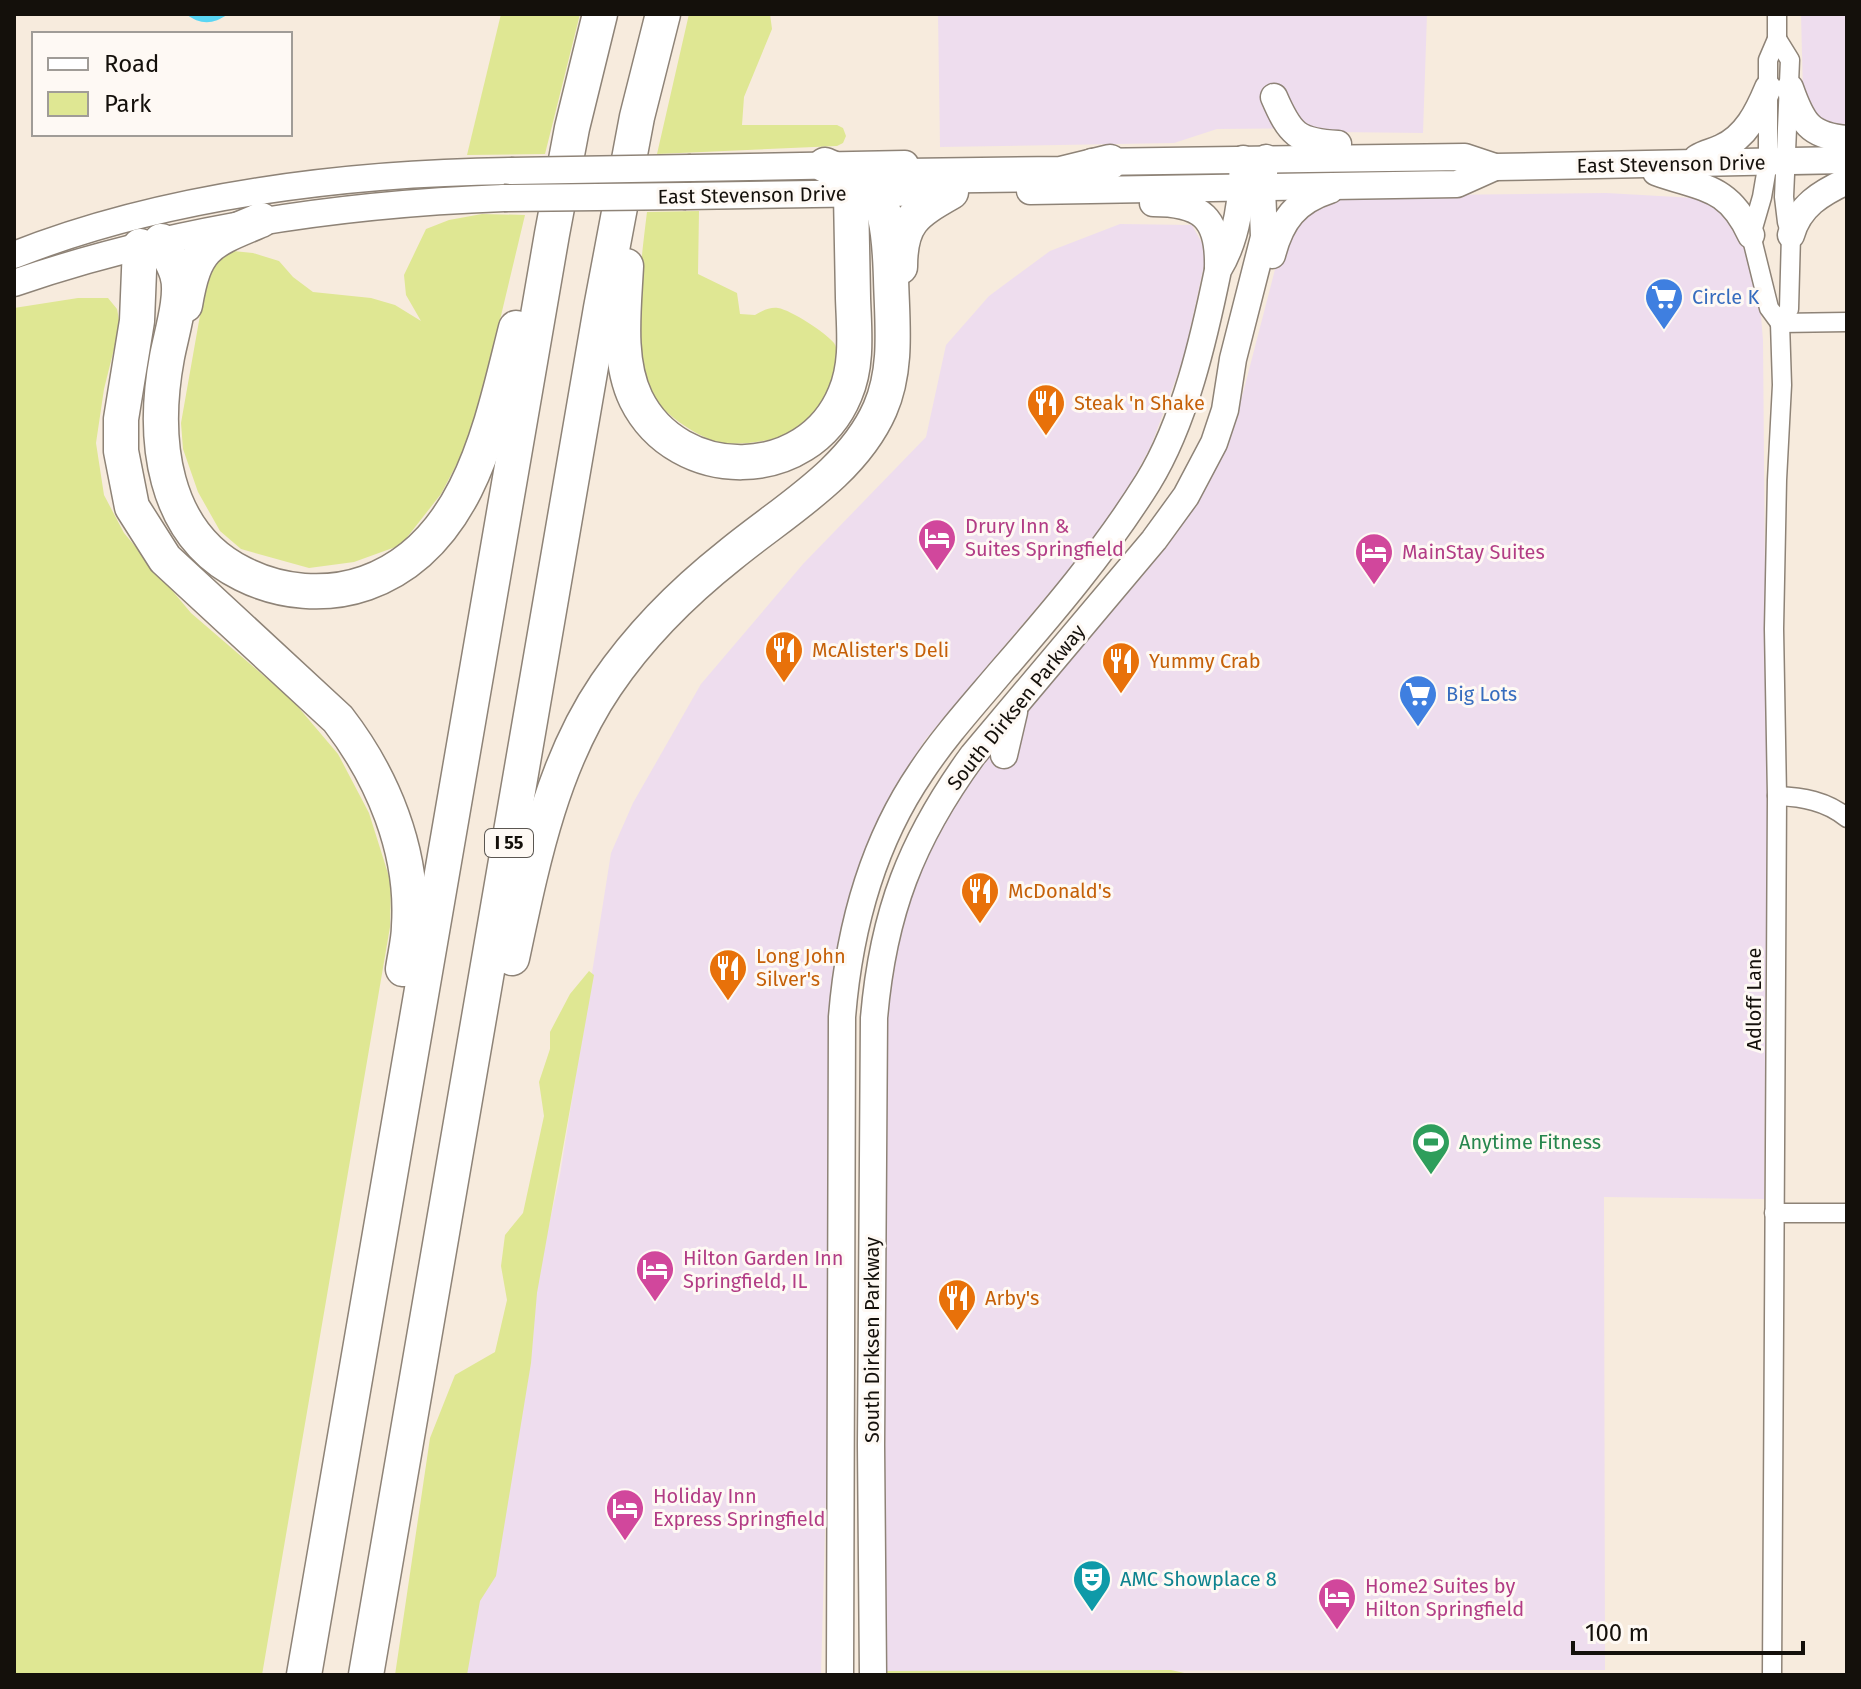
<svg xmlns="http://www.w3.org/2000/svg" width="1861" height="1689" font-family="'Fira Sans',sans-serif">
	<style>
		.commercial { fill: #ede }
		.green { fill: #dfe793 }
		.water { fill: #5ad6f4 }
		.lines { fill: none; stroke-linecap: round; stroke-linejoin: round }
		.minor-casing { stroke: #8e8377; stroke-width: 21 }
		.secondary-casing { stroke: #8e8377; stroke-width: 29 }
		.motorway-casing { stroke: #8e8377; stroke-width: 37 }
		.minor { stroke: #fff; stroke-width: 18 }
		.secondary { stroke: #fff; stroke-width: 26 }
		.motorway { stroke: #fff; stroke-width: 34 }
		.secondary-bridge-casing { stroke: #8e8377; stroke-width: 29; stroke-linecap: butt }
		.secondary-bridge { stroke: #fff; stroke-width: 26 }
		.labels { text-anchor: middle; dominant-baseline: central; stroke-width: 6; stroke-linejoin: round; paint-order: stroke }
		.shield { fill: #fef9f4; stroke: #5a5651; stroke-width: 2 }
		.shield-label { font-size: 18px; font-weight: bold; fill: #14100b }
		.street-label { font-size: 20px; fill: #14100b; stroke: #fef9f4 }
		.shop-label { font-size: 20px; fill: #366cbe; stroke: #fef9f4; text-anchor: start }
		.food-label { font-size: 20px; fill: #c56008; stroke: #fef9f4; text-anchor: start }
		.hotel-label { font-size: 20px; fill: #b23c85; stroke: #fef9f4; text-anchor: start }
		.leisure-label { font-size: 20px; fill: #27864d; stroke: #fef9f4; text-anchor: start }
		.culture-label { font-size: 20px; fill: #0d838f; stroke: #fef9f4; text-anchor: start }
	</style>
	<rect width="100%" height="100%" fill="#f7ebdd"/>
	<!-- commercial -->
	<g class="commercial">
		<path d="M 938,14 L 1427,14 L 1423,133 L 1335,132 L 1311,128 L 1217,129 L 1174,143 L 940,147 Z"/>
		<path d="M 1801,14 L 1847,14 L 1847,125 L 1831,125 L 1817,117 L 1803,94 Z"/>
		<path d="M 1606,193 L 1695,198 L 1727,211 L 1743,243 L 1751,272 L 1761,316 L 1763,340 L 1767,811 L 1764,1199 L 1604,1197 L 1605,1670 L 884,1671 L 885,1019 L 890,966 L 921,859 L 957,799 L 1025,710 L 1229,430 L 1243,393 L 1280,250 L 1295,217 L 1345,196 Z"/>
		<path d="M 1120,224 L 1192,225 L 1207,252 L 1184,357 L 1151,446 L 1125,494 L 1082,554 L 925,740 L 903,776 L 869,841 L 854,883 L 840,932 L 830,1009 L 831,1315 L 821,1675 L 462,1675 L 531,1305 L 560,1175 L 611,853 L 633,803 L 701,684 L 803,564 L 926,437 L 946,345 L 989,296 L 1050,251 Z"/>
	</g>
	<!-- green -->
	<g class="green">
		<path d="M 501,14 L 580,14 L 545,154 L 467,155 Z"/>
		<path d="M 689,14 L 770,14 L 772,29 L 744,97 L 742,125 L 837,125 L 843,128 L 846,136 L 843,143 L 837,146 L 657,154 Z"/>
		<path d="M 699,211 L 698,274 L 737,293 L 740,314 L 755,315 C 762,311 769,307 778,308 C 791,310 826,333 834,343 C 840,352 836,364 835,373 C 832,394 813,421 795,431 C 780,440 739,446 723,443 C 701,440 666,415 653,398 C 627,364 642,253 647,212 Z"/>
		<path d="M 482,214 L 525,215 L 473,433 L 441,494 L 401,545 L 354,562 L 309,568 L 241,549 L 220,531 L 198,492 L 183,449 L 181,423 L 205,287 L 217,262 L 233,251 L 253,253 L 279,261 L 293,277 L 313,292 L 371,298 L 395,305 L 421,321 L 406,295 L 404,275 L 426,229 L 449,220 Z"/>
		<path d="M 78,298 L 108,298 L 117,309 L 120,325 L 104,389 L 96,443 L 104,495 L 124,533 L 191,613 L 293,701 L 338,754 L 369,813 L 391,883 L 390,927 L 262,1675 L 14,1675 L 14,308 Z"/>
		<path d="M 589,971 L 594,975 L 537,1293 L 531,1363 L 496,1576 L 480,1601 L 467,1675 L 395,1675 L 430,1438 L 455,1375 L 495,1352 L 507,1300 L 501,1266 L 505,1235 L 523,1213 L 544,1116 L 539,1082 L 550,1049 L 550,1032 L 570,994 Z"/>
		<path d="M 1171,1670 L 1193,1675 L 884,1675 L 884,1671 Z"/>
	</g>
	<!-- water -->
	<path class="water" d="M 186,14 L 228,14 C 213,25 200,25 186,14 Z"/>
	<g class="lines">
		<!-- minor casing -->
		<g class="minor-casing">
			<g id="minor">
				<path d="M 1777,14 L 1777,39 L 1768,60 L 1768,162 L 1762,197 L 1751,235 L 1769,308 L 1780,323"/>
				<path d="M 1780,323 L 1847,322"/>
				<path d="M 1777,796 C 1802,797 1827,801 1847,818"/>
				<path d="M 1774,1213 L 1847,1213"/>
				<path d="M 1772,1675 L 1777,796 L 1774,629 L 1777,480 L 1782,385 L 1780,323 L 1789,309 L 1791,235 L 1787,222 L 1784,197 L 1790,60 L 1777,39"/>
			</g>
		</g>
		<!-- secondary casing -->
		<g class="secondary-casing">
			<g id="secondary">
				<path d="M 1790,88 C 1802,122 1809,136 1847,139"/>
				<path d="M 1274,97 C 1290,134 1297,142 1338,144"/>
				<path d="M 1697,158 C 1705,153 1713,152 1721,148 C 1746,137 1758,112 1768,88"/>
				<path d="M 1092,162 L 1465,157 L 1495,167 L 1847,160"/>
				<path d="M 691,168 L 905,164"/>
				<path d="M 1656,172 C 1703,189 1728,185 1751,235"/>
				<path d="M 1030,191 L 1457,184 L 1495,167"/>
				<path d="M 686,196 L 950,192"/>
				<path d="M 1153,203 C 1202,203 1219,218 1218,267"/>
				<path d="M 1791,235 C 1799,206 1821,193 1847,181"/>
				<path d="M 14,255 C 165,195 349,173 511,171"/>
				<path d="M 1272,255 C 1281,220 1296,201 1330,190"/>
				<path d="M 14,283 C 171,229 338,204 504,198"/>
				<path d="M 1004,755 L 1014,712"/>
				<path d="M 840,1675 L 842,1017 C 849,931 872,844 921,772 C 944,737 973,705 1000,673 C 1053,612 1105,551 1148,482 C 1185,422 1204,338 1218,270 C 1238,238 1242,196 1243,159"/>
				<path d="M 873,1675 L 871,1445 L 874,1018 C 883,913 911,840 973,755 L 1154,540 L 1186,496 L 1214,443 L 1225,410 L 1233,359 L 1264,237 L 1262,188 L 1266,158"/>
			</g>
		</g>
		<!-- motorway casing -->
		<g class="motorway-casing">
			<g id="motorway">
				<path d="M 161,241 C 166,251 174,263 177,274 C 184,295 171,335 167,357 C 152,437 161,534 243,574 C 281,593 326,597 366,583 C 470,546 492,422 516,328"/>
				<path d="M 140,246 L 137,321 L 121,419 L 121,451 L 132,507 L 165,559 L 338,719 C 382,776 414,851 409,926 C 409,940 405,955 403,969"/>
				<path d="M 626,266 C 624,308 617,360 636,399 C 678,484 808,484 845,394 C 858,364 854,330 853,298 C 852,263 852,229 851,194 L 862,184 L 906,176 L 1061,174 L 1110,162"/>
				<path d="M 900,267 C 900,222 914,213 951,192"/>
				<path d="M 185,305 C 195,245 208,242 261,220"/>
				<path d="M 512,958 C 532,864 551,766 606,685 C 640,635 682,593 730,555 C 782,512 852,473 880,409 C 898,368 892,322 891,278 C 890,256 890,207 872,191 C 859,179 841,172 825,165"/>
				<path d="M 304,1675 L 552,234 L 572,128 L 600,14"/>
				<path d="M 366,1675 L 601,308 L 637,117 L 663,14"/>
			</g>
		</g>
		<!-- minor -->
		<use href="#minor" class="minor"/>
		<!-- secondary -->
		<use href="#secondary" class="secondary"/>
		<!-- motorway -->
		<use href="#motorway" class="motorway"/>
		<!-- secondary-bridge casing -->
		<g class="secondary-bridge-casing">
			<g id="secondary-bridge">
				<path d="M 511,171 L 691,168"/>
				<path d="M 504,198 L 686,196"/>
			</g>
		</g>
		<!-- secondary-bridge -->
		<use href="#secondary-bridge" class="secondary-bridge"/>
	</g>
	<!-- icons -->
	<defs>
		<g id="supermarket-pin" transform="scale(2)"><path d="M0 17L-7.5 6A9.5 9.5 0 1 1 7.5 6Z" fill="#3f7fe0" stroke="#fef9f4"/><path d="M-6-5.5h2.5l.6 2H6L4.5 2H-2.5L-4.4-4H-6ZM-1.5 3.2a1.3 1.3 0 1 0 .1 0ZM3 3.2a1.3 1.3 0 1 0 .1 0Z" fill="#fff"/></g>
		<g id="restaurant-pin" transform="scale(2)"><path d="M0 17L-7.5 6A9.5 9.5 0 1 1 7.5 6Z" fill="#e8710a" stroke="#fef9f4"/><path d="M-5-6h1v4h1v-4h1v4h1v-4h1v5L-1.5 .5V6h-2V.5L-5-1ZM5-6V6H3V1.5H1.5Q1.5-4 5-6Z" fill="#fff"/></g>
		<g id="hotel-pin" transform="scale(2)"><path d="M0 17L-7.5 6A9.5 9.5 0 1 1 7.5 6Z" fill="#d1479c" stroke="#fef9f4"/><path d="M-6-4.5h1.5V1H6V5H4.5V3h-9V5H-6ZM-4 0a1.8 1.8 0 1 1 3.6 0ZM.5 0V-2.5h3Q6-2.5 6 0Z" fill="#fff"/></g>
		<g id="stadium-pin" transform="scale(2)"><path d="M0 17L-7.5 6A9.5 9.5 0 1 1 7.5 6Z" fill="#2e9e5b" stroke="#fef9f4"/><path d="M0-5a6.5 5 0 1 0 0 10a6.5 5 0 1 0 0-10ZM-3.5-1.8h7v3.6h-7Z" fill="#fff"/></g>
		<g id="theatre-pin" transform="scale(2)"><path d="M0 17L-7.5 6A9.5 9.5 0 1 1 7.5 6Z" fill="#0f9aa8" stroke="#fef9f4"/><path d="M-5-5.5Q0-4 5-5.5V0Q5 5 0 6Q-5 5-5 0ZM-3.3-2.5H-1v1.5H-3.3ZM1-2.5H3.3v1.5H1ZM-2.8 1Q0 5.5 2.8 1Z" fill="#fff"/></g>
	</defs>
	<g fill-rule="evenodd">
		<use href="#supermarket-pin" x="1664" y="297"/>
		<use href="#restaurant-pin" x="1046" y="403"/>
		<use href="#hotel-pin" x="937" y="538"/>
		<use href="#hotel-pin" x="1374" y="552"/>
		<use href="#restaurant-pin" x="784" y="650"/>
		<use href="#restaurant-pin" x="1121" y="661"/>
		<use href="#supermarket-pin" x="1418" y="694"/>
		<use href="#restaurant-pin" x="980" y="891"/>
		<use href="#restaurant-pin" x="728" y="968"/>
		<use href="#stadium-pin" x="1431" y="1142"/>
		<use href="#hotel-pin" x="655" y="1269"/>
		<use href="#restaurant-pin" x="957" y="1298"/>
		<use href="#hotel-pin" x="625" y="1508"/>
		<use href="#theatre-pin" x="1092" y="1579"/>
		<use href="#hotel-pin" x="1337" y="1597"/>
	</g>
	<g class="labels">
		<!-- shield labels -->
		<rect class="shield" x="485" y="829" width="48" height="28" rx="6"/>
		<g class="shield-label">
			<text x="509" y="843">I 55</text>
		</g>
		<!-- street labels -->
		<g class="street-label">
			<text transform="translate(1671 164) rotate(-1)">East Stevenson Drive</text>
			<text transform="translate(752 195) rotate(-1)">East Stevenson Drive</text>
			<text transform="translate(1016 707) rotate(-51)">South Dirksen Parkway</text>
			<text transform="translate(1754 999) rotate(-90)">Adloff Lane</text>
			<text transform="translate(872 1340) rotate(-90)">South Dirksen Parkway</text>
		</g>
		<!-- shop labels -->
		<g class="shop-label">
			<text x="1692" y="297">Circle K</text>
			<text x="1446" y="694">Big Lots</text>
		</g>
		<!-- food labels -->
		<g class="food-label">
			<text x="1074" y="403">Steak 'n Shake</text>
			<text x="812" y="650">McAlister's Deli</text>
			<text x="1149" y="661">Yummy Crab</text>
			<text x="1008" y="891">McDonald's</text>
			<text x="756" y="956">Long John<tspan x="756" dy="23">Silver's</tspan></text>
			<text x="985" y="1298">Arby's</text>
		</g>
		<!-- hotel labels -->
		<g class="hotel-label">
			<text x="965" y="526">Drury Inn &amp;<tspan x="965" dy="23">Suites Springfield</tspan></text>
			<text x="1402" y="552">MainStay Suites</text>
			<text x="683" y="1258">Hilton Garden Inn<tspan x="683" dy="23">Springfield, IL</tspan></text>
			<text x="653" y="1496">Holiday Inn<tspan x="653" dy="23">Express Springfield</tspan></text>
			<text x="1365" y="1586">Home2 Suites by<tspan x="1365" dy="23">Hilton Springfield</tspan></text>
		</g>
		<!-- leisure labels -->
		<g class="leisure-label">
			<text x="1459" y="1142">Anytime Fitness</text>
		</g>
		<!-- culture labels -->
		<g class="culture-label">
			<text x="1120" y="1579">AMC Showplace 8</text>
		</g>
	</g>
	<!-- border -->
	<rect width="1861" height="1689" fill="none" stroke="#14100b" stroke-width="32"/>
	<!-- legend -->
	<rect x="32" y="32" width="260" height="104" fill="#fef9f4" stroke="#a09c97" stroke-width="2"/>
	<rect x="48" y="58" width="40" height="12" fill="#ffffff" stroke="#a09c97" stroke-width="2"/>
	<text x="104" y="72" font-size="24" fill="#14100b">Road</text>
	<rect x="48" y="92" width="40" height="24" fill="#dfe793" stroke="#a09c97" stroke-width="2"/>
	<text x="104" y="112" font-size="24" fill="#14100b">Park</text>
	<!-- scale -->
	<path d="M1573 1641v12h230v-12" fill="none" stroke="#14100b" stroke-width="4"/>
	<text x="1585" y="1641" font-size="24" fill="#14100b" stroke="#fef9f4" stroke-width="6" paint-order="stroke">100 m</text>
</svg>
